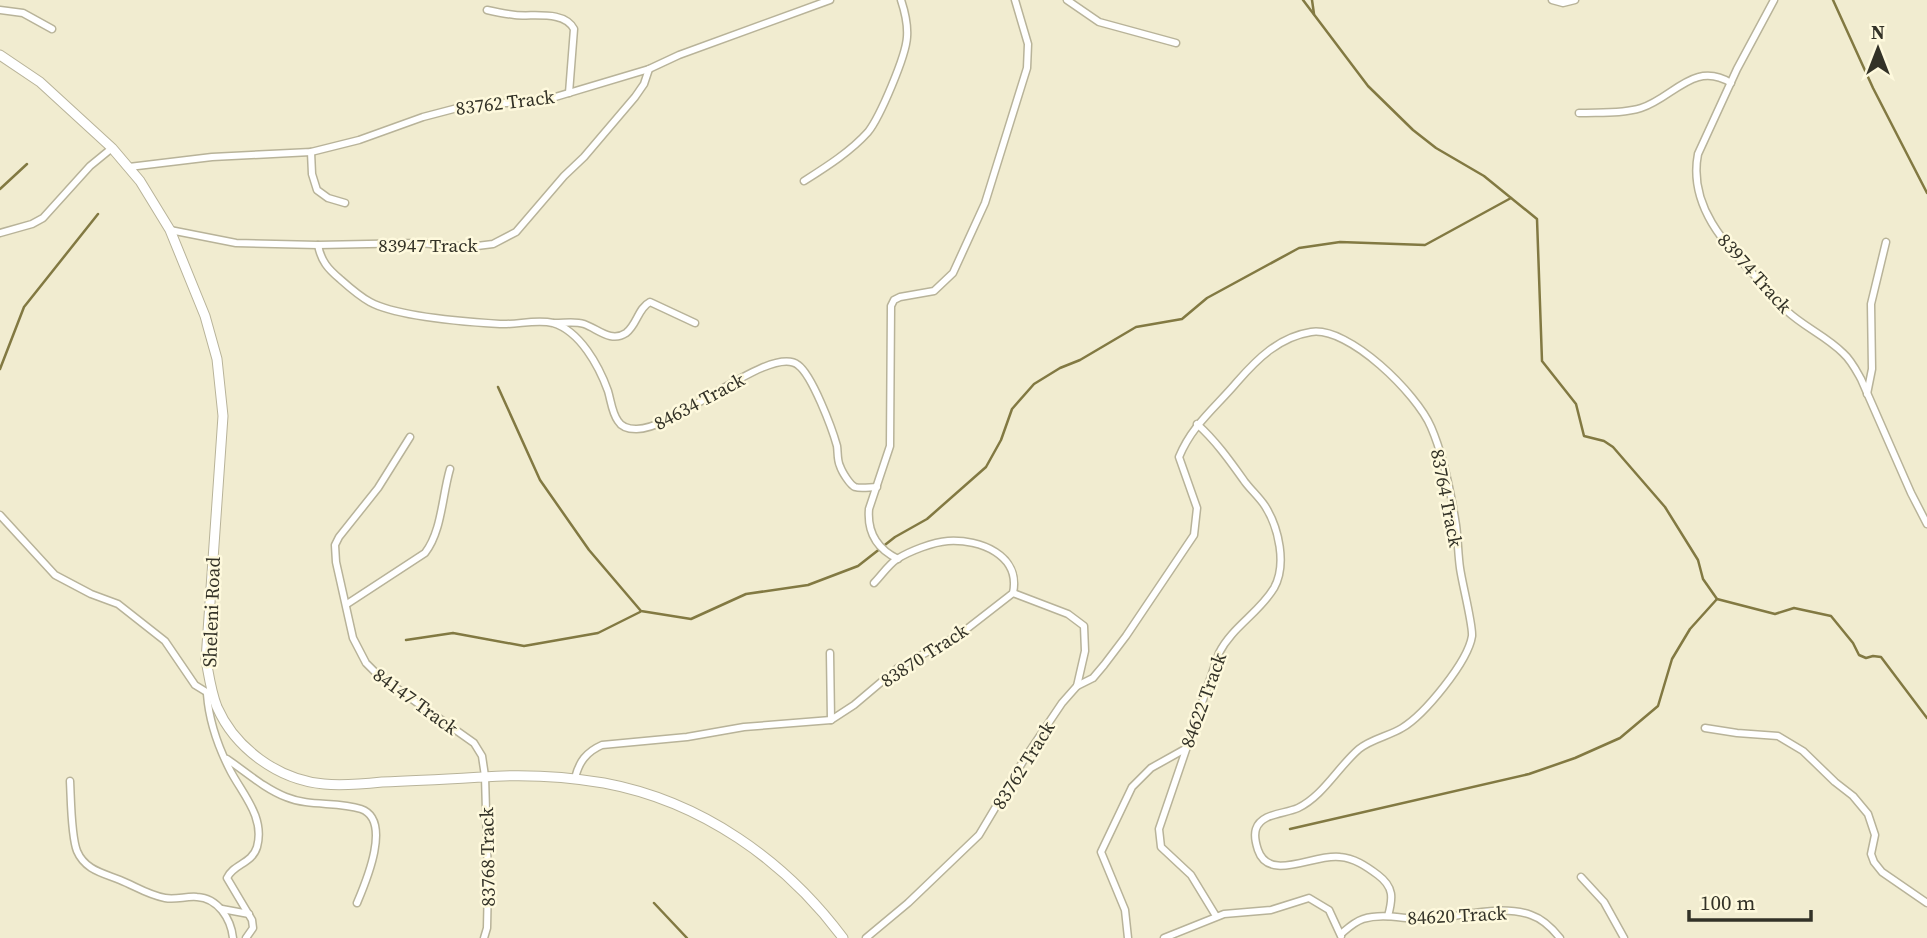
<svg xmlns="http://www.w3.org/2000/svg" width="1927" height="938" font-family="'Source Serif 4',serif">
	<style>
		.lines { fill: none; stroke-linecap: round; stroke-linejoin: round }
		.stream { stroke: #827942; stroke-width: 2.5 }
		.street-casing { stroke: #b8b399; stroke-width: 9 }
		.secondary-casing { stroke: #b8b399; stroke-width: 11 }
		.street { stroke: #fff; stroke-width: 6 }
		.secondary { stroke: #fff; stroke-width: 9 }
		.labels { text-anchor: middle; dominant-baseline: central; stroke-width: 5; stroke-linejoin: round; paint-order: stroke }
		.street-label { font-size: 19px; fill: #333227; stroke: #fef9dd }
	</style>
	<rect width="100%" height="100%" fill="#f1ecd0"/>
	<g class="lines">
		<!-- stream -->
		<g class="stream">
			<path d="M 1303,0 L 1368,86 L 1413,130 L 1436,148 L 1484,176 L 1537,219 L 1542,361 L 1576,404 L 1584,436 L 1604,441 L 1613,447 L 1665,507 L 1698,560 L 1703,579 L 1717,599 L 1775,614 L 1794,608 L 1831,616 L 1853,643 L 1859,655 L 1866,658 L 1873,656 L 1881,657 L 1927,718"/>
			<path d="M 1312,0 L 1314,14"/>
			<path d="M 1833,0 L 1873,88 L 1927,193"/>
			<path d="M 0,189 L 27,164"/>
			<path d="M 0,369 L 24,307 L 98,214"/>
			<path d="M 498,387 L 540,480 L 589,550 L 641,611 L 691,619 L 746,594 L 808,585 L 858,566 L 895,537 L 927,519 L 986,467 L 1001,440 L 1012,409 L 1034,384 L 1060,368 L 1080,360 L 1136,327 L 1182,319 L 1207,298 L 1299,248 L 1340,242 L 1425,245 L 1511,198"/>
			<path d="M 406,640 L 453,633 L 524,646 L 598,633 L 640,612"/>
			<path d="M 1290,829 L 1529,774 L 1575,758 L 1620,738 L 1658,706 L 1672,659 L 1690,629 L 1717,599"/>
			<path d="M 654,903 L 687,938"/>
		</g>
		<!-- street casing -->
		<g class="street-casing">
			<g id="street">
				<path d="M 1067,0 L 1099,22 L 1176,43"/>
				<path d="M 1552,0 L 1563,3 L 1575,0"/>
				<path d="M 1774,0 L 1737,69 L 1698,154 C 1688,205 1725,245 1758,279 C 1767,290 1776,301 1787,311 C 1804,327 1826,336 1843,353 C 1851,360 1856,370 1861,379 L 1911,493 L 1927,524"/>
				<path d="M 0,10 L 23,13 L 52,29"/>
				<path d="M 487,10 C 496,12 506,14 515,15 C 533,17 564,10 574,29 L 569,93"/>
				<path d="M 1579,113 C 1598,112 1622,114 1641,108 C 1673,98 1694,60 1731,83"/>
				<path d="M 311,152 L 312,174 L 317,190 L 328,198 L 345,203"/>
				<path d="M 129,167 L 212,157 L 311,152 L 359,140 L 423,117 L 465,106 L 545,100 L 649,69 L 679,55 L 830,0"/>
				<path d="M 804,181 C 826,167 850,152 868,132 C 880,117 906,56 907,37 C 908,24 905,12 901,0"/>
				<path d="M 170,230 L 236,243 L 318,245 L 418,243 L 469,247 L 493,244 L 516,232 L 564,176 L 584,157 L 635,97 L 644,84 L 649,69"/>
				<path d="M 0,233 L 32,224 L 43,218 L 90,166 L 112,148"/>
				<path d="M 318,245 C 321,261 328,269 340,279 C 349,287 359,296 370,302 C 398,317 467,322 500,324 C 517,325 536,319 553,323 C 580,331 599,366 608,391 C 611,401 612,413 618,421 C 622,428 629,429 636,429 C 675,430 771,343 798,365 C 812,375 832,428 837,446 C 838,452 837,460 840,466 C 842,472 850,485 855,487 C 861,489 870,487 877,487"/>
				<path d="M 555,323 C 565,323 575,321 584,324 C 598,329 611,343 626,333 C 637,325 638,308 650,302 L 695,323"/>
				<path d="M 1867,394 L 1872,369 L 1871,304 L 1886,242"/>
				<path d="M 1197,424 C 1216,441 1230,461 1245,482 C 1251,490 1259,497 1265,506 C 1279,528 1287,565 1274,588 C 1259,613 1232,627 1219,653 L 1159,829 L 1161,847 L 1191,875 L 1216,916"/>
				<path d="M 410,437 L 378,488 L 339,537 L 335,545 L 336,562 L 353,638 L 366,663 L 378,675 L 474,743 L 482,756 L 485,776 L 488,881 L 487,928 L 484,938"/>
				<path d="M 0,515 L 55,575 L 91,594 L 118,604 L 165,641 L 195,685 L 213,696"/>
				<path d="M 898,559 C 877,549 867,533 869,509 L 890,446 L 891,306 L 894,300 L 900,297 L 934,291 L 953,273 L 985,203 L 1027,68 L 1028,44 L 1015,0"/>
				<path d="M 347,604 L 425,553 C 442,531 442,496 450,469"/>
				<path d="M 830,653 L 831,720"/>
				<path d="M 1077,686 L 1093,678 L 1104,665 L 1126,636 L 1194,535 L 1197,508 L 1179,457 C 1192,425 1216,407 1237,382 C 1257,359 1279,337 1311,332 C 1349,326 1417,394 1431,427 C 1444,457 1451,493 1456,525 C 1458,539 1458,554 1460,568 C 1462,583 1473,625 1472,636 C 1468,662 1424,715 1402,728 C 1389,736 1371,739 1359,749 C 1338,767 1323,796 1298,808 C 1285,814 1261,813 1256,829 C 1254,835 1256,844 1258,850 C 1269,883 1315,853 1340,857 C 1354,858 1366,866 1378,875 C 1394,887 1393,898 1388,916"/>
				<path d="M 207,694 C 209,721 218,747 231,772 C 244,796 265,818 257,847 C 252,864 233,864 227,878 L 252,920 L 253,928 L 246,938"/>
				<path d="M 1705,728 L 1737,733 L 1778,736 L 1803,751 L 1835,782 L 1853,796 L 1868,814 L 1875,835 L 1871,854 L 1874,862 L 1882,872 L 1927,903"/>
				<path d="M 227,759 C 246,772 265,789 286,797 C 310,807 337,801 361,809 C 393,820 365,884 357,903"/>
				<path d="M 575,778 C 579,762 586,752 602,745 L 687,737 L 744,727 L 831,720 L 854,705 L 899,667 L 959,635 L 1013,593 C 1021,555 980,539 948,541 C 933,542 910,551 897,559 C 888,565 882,575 874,583"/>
				<path d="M 70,781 C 71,799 71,836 77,851 C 85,870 103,873 120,880 C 135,886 148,895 165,898 C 176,900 186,896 197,897 C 218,898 231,919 233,938"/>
				<path d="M 1581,877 L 1604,902 L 1624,938"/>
				<path d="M 222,909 L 249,914"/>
				<path d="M 1341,934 C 1348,928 1354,922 1363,919 C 1383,913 1403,919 1423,919 C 1457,919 1497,903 1531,915 C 1543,919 1552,928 1560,938"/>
				<path d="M 866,938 L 908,903 L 979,835 L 1025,758 L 1062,703 L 1077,686 L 1085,651 L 1084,626 L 1068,614 L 1013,593"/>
				<path d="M 1128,938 L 1125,910 L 1101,852 L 1132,787 L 1151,768 L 1185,749"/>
				<path d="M 1164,938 L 1224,914 L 1271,910 L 1309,898 L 1329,910 L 1341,936"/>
			</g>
		</g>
		<!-- secondary casing -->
		<g class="secondary-casing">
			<path id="secondary" d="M 0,55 L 40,82 L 112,148 L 140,181 L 170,230 L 205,316 L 217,359 L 223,416 L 206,660 C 209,676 211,692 217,707 C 235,748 278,780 324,784 C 343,786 363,784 382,782 C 416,781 449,779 483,777 C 524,774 563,776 604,783 C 701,801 785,860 843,938"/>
		</g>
		<!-- street -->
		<use href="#street" class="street"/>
		<!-- secondary -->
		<use href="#secondary" class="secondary"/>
	</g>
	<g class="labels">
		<!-- street labels -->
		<g class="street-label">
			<text transform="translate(505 102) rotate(-7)">83762 Track</text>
			<text x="428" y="245">83947 Track</text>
			<text transform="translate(1755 273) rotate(48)">83974 Track</text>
			<text transform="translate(699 401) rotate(-28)">84634 Track</text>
			<text transform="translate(1447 498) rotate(79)">83764 Track</text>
			<text transform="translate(211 612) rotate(-88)">Sheleni Road</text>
			<text transform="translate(924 655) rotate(-33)">83870 Track</text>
			<text transform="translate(1203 700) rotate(-70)">84622 Track</text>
			<text transform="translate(416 701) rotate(36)">84147 Track</text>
			<text transform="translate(1023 765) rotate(-58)">83762 Track</text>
			<text transform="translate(487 857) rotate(-91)">83768 Track</text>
			<text transform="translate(1457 915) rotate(-3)">84620 Track</text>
		</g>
	</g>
	<!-- north arrow -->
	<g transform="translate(1878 49)" stroke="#fef9dd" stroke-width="5" paint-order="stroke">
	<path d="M0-5L12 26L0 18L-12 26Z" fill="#333227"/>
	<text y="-10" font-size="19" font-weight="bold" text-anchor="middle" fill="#333227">N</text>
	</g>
	<!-- scale -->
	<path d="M1689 910v10h122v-10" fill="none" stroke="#333227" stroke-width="3.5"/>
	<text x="1700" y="910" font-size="21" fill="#333227" stroke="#fef9dd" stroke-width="5" paint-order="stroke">100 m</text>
</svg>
